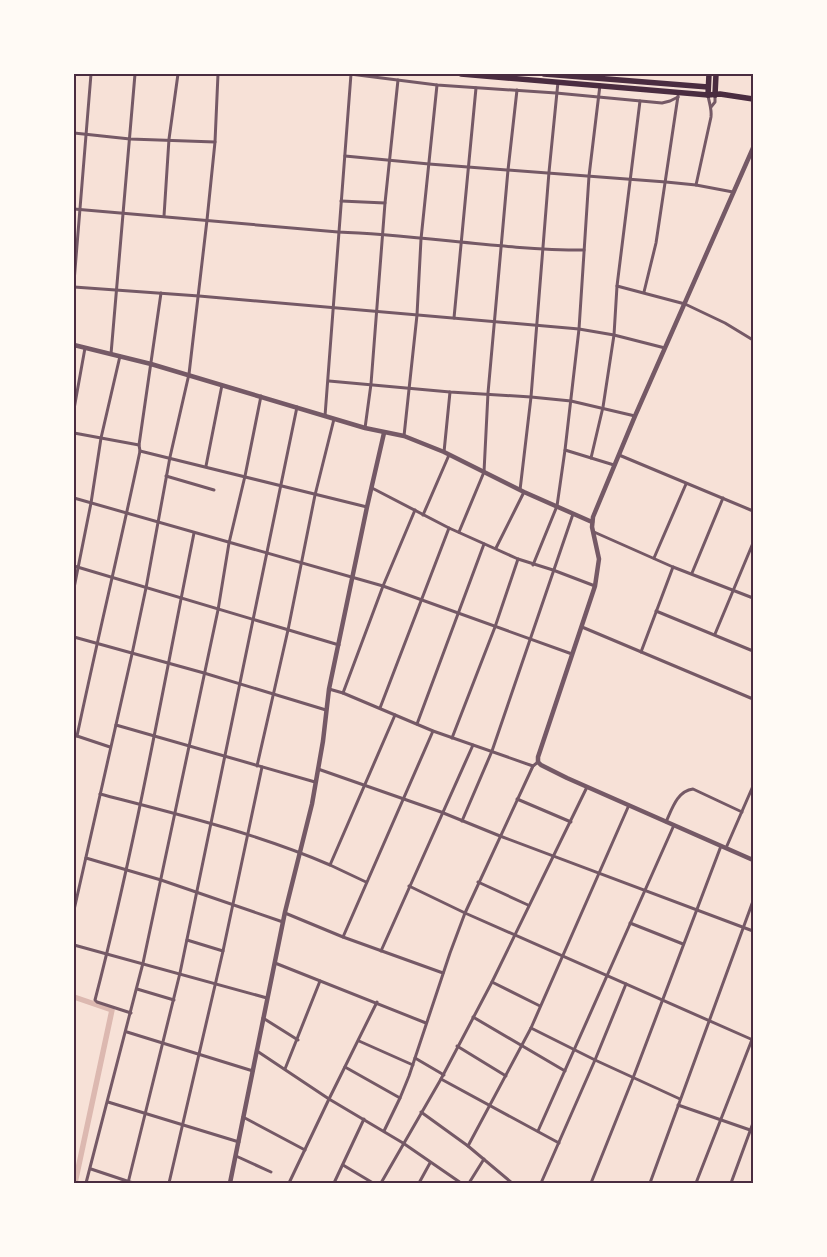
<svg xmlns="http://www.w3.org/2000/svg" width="827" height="1257" font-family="'Source Sans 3',sans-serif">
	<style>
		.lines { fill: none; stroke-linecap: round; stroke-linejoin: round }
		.canal { stroke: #dcb8b0; stroke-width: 5.5 }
		.minor { stroke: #755966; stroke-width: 3 }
		.tertiary { stroke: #755966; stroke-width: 4.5 }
		.primary { stroke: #4a2c40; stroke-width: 5.5 }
		.trunk { stroke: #4a2c40; stroke-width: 5.5 }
		.neatline { fill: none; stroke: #4a2c40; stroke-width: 2 }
	</style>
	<rect width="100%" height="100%" fill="#f7e1d7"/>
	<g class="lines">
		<!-- canal -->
		<path class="canal" d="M 74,997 L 112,1010 L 75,1183"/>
		<!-- minor -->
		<g class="minor">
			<path d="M 350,74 L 437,85 L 556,93 L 662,103 L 670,101 L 678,97"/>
			<path d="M 711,107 L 715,102 L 715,95"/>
			<path d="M 74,133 L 130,139 L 215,142"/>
			<path d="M 345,156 L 429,164 L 666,182 L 696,185 L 733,192"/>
			<path d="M 696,185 L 711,117 C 712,109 709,103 708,95"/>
			<path d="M 341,201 L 385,203"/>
			<path d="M 74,209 L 338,232 C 421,235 502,250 584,250"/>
			<path d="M 164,216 L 169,139 L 178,74"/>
			<path d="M 74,282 L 91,74"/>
			<path d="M 617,286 L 685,304 L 725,323 L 753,340"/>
			<path d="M 74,287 L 199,296 L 579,329 L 614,335 L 665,348"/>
			<path d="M 644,292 L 656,243 L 678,96"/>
			<path d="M 454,318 L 476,88"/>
			<path d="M 111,354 L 135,74"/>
			<path d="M 329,381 L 450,392 L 531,397 L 571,401 L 635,416"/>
			<path d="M 74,409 L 85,348"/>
			<path d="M 325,416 L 351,74"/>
			<path d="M 365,428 L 371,384 L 385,203 L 398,80"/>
			<path d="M 74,433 L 139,445"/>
			<path d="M 404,436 L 417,315 L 421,239 L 437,85"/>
			<path d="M 565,450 L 614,465"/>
			<path d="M 140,451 L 367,507"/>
			<path d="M 444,452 L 450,392"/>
			<path d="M 619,455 L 753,511"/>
			<path d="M 591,458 L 603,407 L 614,335 L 617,286 L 640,101"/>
			<path d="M 206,466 L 222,385"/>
			<path d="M 166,476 L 214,490"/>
			<path d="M 372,488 L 449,528 L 518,559 L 553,570 L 595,586"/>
			<path d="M 520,490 L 531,397 L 549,172 L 558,82"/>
			<path d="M 74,498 L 383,586 L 572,654"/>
			<path d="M 423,515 L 449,455"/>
			<path d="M 459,532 L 484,472 L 488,393 L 508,170 L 517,90"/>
			<path d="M 594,532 L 673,567 L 753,598"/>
			<path d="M 496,548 L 524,492"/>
			<path d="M 654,558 L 686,484"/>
			<path d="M 533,565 L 557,506 L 565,450 L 579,329 L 589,176 L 600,85"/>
			<path d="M 74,566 L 339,645"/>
			<path d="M 692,573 L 723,498"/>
			<path d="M 74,588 L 91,503 L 101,438 L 120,356"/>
			<path d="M 656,611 L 753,651"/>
			<path d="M 582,627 L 753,699"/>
			<path d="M 715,634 L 753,543"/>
			<path d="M 74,637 L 204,673 L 326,710"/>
			<path d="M 641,652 L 673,567"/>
			<path d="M 329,689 L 343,693 L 433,731 L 533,766"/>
			<path d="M 343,693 L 383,586 L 415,510"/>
			<path d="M 380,708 L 449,528"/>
			<path d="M 417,724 L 484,544"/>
			<path d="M 116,725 L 315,782"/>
			<path d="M 74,735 L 110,747"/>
			<path d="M 77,736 C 97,641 120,546 140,451 L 139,445 L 161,293"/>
			<path d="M 452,738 L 495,627 L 518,559"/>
			<path d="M 257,766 L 288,630 L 315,495 L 334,419"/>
			<path d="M 318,769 L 441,812 L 500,836 L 753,931"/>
			<path d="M 100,794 C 177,814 256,833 330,865 L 395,715"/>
			<path d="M 517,799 L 571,822"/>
			<path d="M 462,821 L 492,751 L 573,514"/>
			<path d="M 666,822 C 672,809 677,791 693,789 L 742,812"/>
			<path d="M 726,848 L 753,786"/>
			<path d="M 86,858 L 161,880 L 283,922"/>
			<path d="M 330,865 L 366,882"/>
			<path d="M 478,882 L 528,905"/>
			<path d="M 409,886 L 465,913 L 753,1040"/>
			<path d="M 74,910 L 132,654 L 146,588 L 170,457 L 189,374 L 207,220 L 215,142 L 218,74"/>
			<path d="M 285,913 L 343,937 L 443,973"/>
			<path d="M 630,923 L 683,944"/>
			<path d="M 343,937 L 433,731"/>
			<path d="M 187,940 L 223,951"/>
			<path d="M 74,945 L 267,998"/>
			<path d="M 381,951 L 473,745"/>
			<path d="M 275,963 L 426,1023"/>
			<path d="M 492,982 L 540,1006"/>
			<path d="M 137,989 L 174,1000"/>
			<path d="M 131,1013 L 97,1002 L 95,1000 C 135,846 163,689 194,533"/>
			<path d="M 473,1017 L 565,1071"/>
			<path d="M 263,1018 L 298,1040"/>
			<path d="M 531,1028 L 595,1060 L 680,1099"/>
			<path d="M 127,1032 L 253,1071"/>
			<path d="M 359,1041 L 413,1065"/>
			<path d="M 457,1046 L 506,1076"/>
			<path d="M 257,1051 L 329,1099 L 403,1143 L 461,1183"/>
			<path d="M 415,1058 L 444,1075"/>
			<path d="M 345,1067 L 400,1098"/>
			<path d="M 285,1069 L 320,981"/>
			<path d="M 441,1079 L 559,1143"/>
			<path d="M 108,1102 L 239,1142"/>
			<path d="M 678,1105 L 753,1131"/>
			<path d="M 421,1112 L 468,1146 L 512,1183"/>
			<path d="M 243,1117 L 305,1150"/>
			<path d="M 384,1131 L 400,1098 L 409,1076 L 450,953 L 465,913 L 533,766 L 538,762"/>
			<path d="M 538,1131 L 674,825"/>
			<path d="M 468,1146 L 531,1028 L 629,805"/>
			<path d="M 236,1156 L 271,1172"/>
			<path d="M 343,1165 L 373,1183"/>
			<path d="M 91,1169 L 133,1183"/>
			<path d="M 86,1183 L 143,963 L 218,610 L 229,543 L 245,476 L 261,396"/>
			<path d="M 128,1183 L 180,973 L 297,407"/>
			<path d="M 169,1183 L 223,951 L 262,767"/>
			<path d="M 289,1183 L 329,1099 L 377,1002"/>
			<path d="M 334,1183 L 364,1119"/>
			<path d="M 381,1183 L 441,1079 L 492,982 L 587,787"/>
			<path d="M 419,1183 L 430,1163"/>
			<path d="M 469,1183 L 484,1159"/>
			<path d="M 541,1183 L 595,1060 L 626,984"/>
			<path d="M 591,1183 L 633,1078 L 721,846"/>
			<path d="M 650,1183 L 753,901"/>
			<path d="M 696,1183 L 753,1037"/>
			<path d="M 731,1183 L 753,1123"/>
		</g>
		<!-- tertiary -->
		<g class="tertiary">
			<path d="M 753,148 L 635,416 L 593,517 L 592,527 L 599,559 L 595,586 L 538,757 L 538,762 L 541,765 L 567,778 L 753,860"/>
			<path d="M 74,345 L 151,364 L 365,428 L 404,436 L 444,452 L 524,492 L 592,522"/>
			<path d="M 230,1183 L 285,912 L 312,804 L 323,741 L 329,689 L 367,507 L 384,433"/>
		</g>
		<!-- primary -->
		<g class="primary">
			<path d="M 461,74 L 708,95"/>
			<path d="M 544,74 L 708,87"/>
		</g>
		<!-- trunk -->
		<g class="trunk">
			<path d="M 709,74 L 708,95 L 720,94 L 753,99"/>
			<path d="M 715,95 L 716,74"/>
		</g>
	</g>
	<!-- border -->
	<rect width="827" height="1257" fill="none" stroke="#fffaf5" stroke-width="150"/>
	<rect x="75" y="75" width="677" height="1107" class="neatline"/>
</svg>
